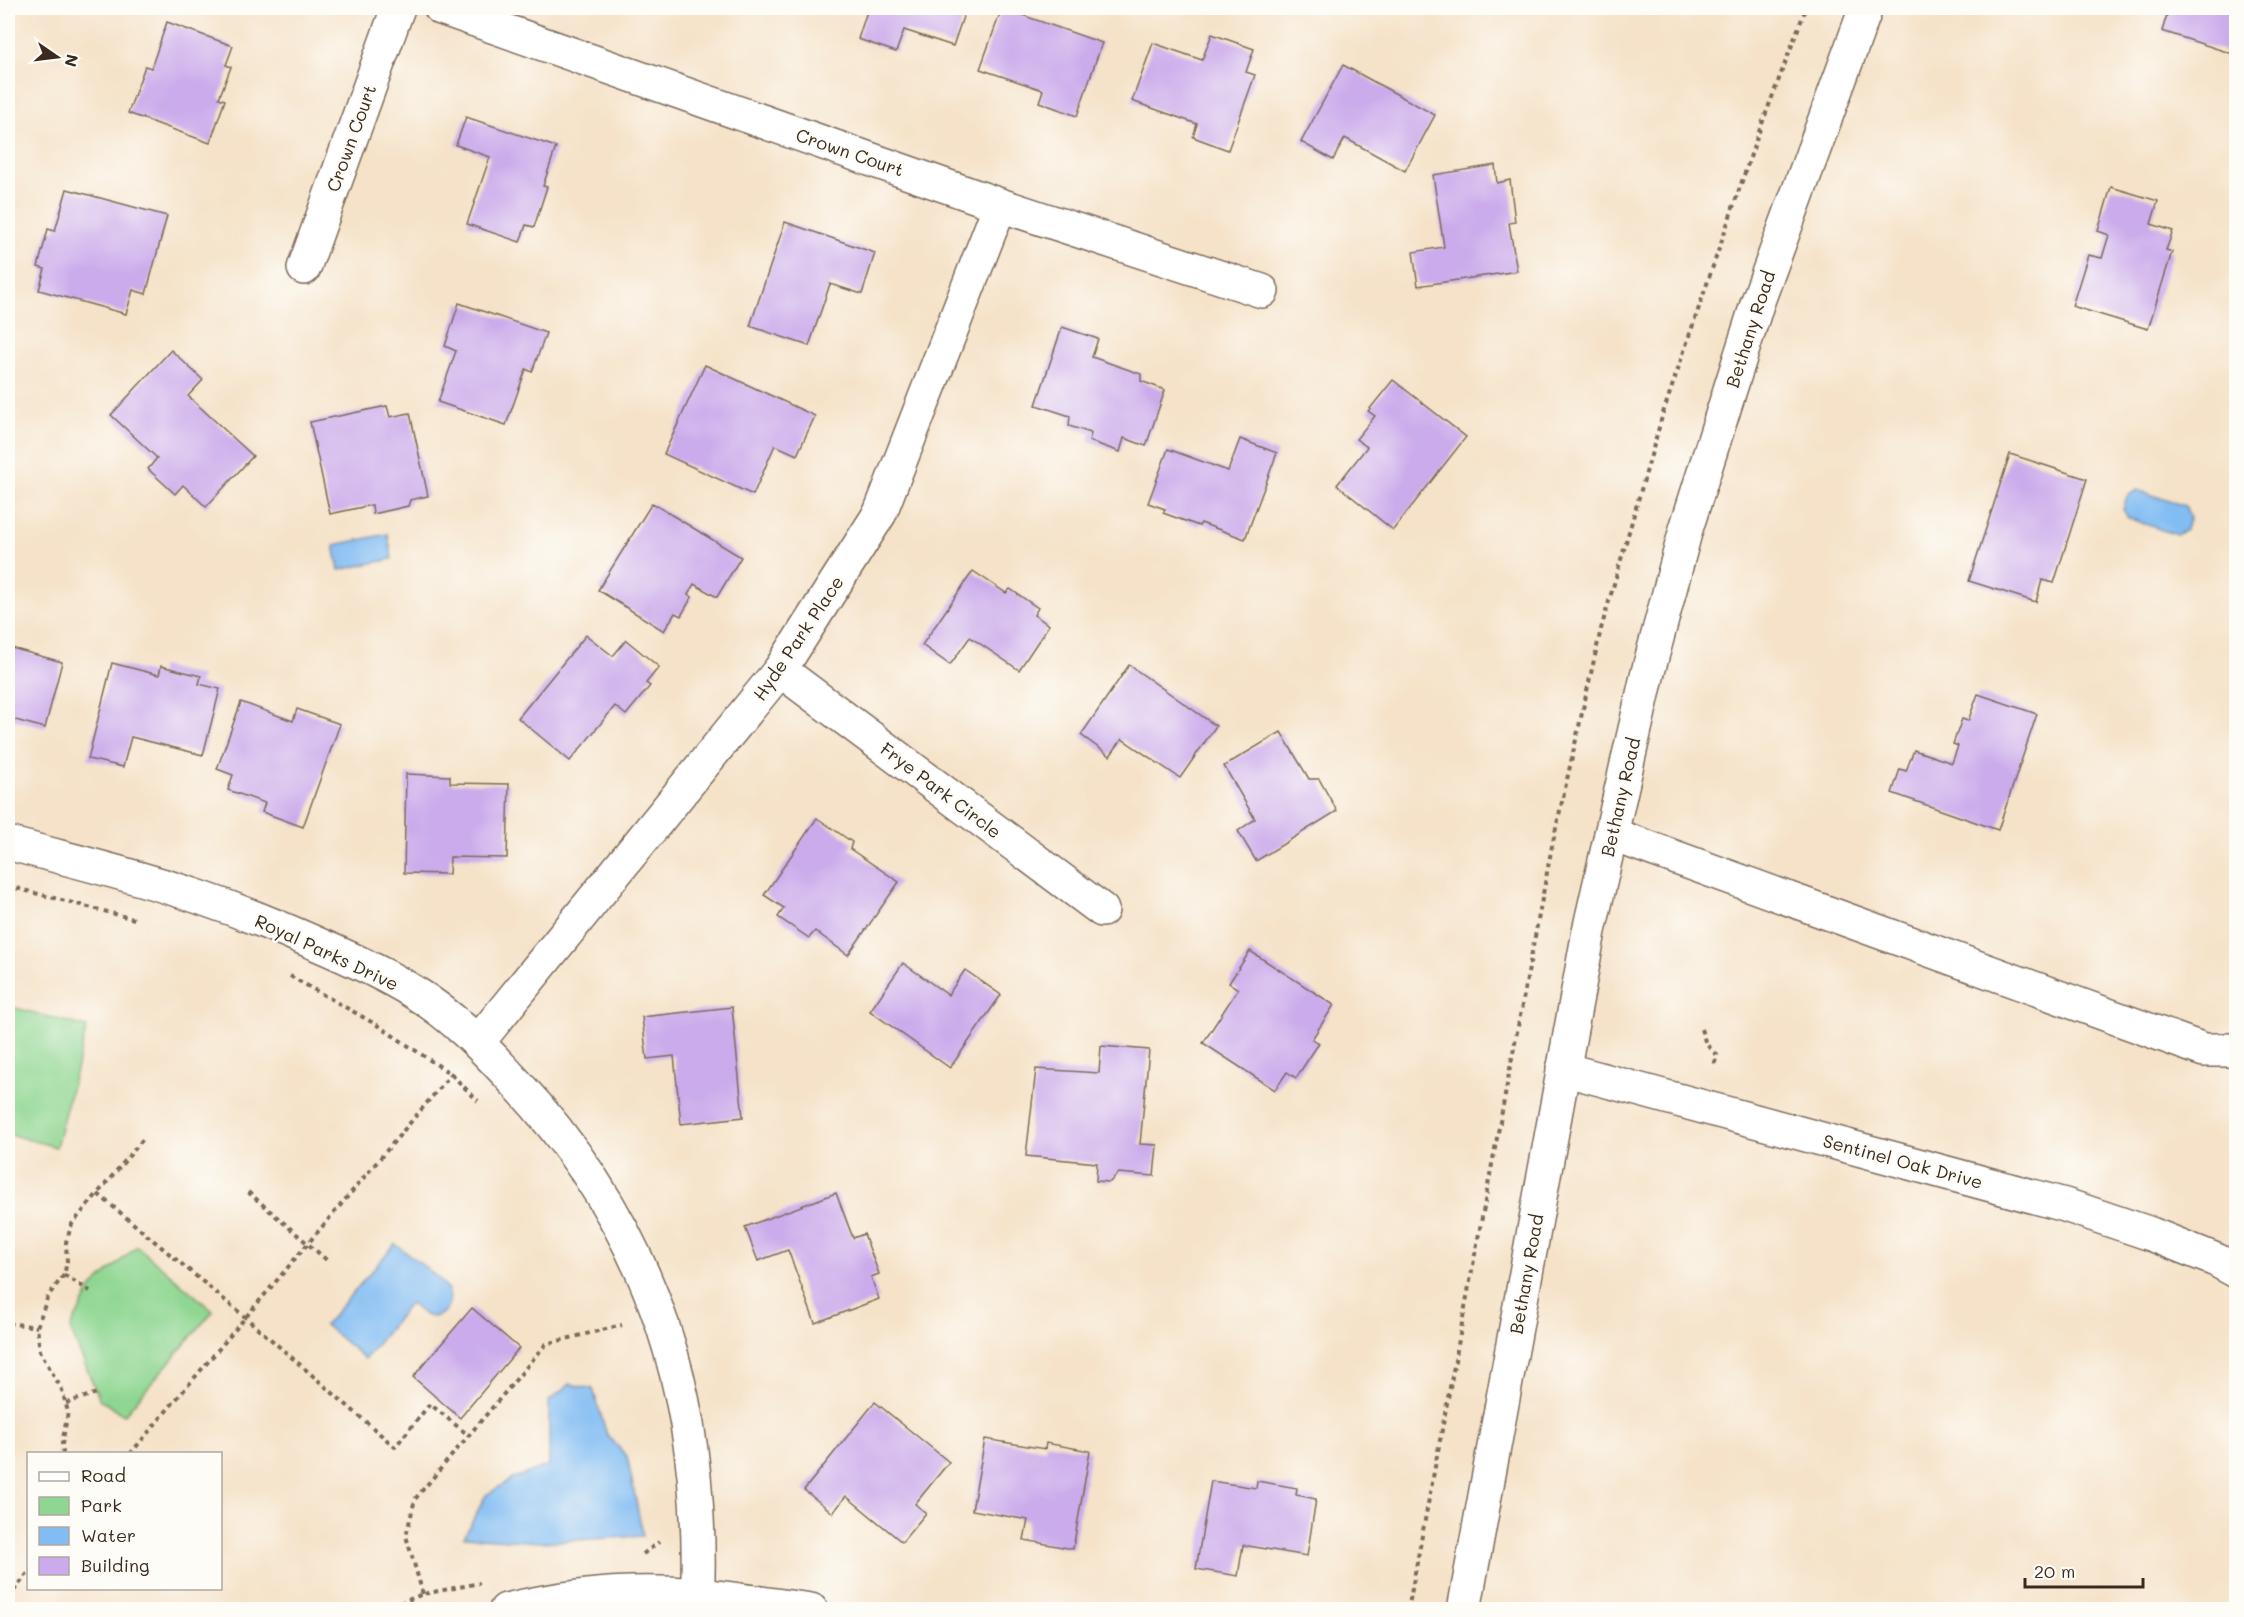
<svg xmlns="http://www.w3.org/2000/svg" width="2244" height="1617" font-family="Mali,sans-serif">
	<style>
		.green { fill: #8ed691; stroke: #648058; stroke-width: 1.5 }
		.water { fill: #81bcf3; stroke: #5e7388; stroke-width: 1.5 }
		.building { fill: #cbabeb }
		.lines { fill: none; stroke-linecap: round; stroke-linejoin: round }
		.minor-casing { stroke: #7c6a5a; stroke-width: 36 }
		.major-casing { stroke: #7c6a5a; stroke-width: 36 }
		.path { stroke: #7c6a5a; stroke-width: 4; stroke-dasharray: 4.5 4.5; stroke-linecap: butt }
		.minor { stroke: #fff; stroke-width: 33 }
		.major { stroke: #fff; stroke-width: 33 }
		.labels { text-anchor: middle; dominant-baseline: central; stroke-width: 5; stroke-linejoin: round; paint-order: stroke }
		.street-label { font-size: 18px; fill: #3b2a1e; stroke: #fdfcf7 }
	</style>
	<rect width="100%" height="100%" fill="#fdfcf7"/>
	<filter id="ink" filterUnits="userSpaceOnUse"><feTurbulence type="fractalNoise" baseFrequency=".0167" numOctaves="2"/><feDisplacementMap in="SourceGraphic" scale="12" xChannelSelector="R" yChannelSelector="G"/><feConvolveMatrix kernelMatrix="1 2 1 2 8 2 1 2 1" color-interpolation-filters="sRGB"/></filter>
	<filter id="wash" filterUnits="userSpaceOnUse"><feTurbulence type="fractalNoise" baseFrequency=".008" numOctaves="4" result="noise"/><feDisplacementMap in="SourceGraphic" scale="24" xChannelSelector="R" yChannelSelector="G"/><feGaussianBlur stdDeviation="1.35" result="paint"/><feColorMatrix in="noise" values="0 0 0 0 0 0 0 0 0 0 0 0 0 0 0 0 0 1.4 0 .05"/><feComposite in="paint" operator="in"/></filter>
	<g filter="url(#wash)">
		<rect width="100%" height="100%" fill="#f5e2c8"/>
		<!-- green -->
		<g class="green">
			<path d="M 8,1006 L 87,1027 L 56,1147 L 8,1134 Z"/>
			<path d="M 137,1246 L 213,1311 L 124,1415 L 100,1400 L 70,1329 L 92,1287 Z"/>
		</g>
		<!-- water -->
		<g class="water">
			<path d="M 2137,490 L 2185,506 L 2190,517 L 2185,531 L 2176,535 L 2128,518 L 2123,509 L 2127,496 Z"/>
			<path d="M 388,534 L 392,559 L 339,570 L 334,545 Z"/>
			<path d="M 395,1244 C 409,1255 436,1273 446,1287 C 456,1301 443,1323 425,1315 C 420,1312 415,1306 410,1303 L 365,1359 L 325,1325 Z"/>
			<path d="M 570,1384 L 593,1389 L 607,1435 L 627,1456 L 643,1536 L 541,1542 L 464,1537 L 486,1495 L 512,1479 L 549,1465 L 549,1401 Z"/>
		</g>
		<g id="blocks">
			<!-- building -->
			<g class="building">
				<path d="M 868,8 L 966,8 L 953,46 L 904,30 L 896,52 L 858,39 Z"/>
				<path d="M 1002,8 L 1102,43 L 1077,116 L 1039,102 L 1043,90 L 980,69 Z"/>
				<path d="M 2169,8 L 2236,8 L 2236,55 L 2162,31 Z"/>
				<path d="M 167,22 L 233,46 L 226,65 L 231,67 L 219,98 L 225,100 L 210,143 L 128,113 L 145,66 L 151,68 Z"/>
				<path d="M 1212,34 L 1254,49 L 1246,72 L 1255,75 L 1228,150 L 1193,137 L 1197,124 L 1132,101 L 1153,43 L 1202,60 Z"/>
				<path d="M 1343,65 L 1435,115 L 1405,171 L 1345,138 L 1333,160 L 1301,142 Z"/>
				<path d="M 466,117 L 556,147 L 543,186 L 547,187 L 534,227 L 526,225 L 520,242 L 467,224 L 490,157 L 456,145 Z"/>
				<path d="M 1495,165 L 1497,183 L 1510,180 L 1515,222 L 1509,223 L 1517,271 L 1418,286 L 1413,252 L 1444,247 L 1433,175 Z"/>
				<path d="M 2111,187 L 2158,201 L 2151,224 L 2173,231 L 2166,250 L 2172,252 L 2148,329 L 2072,306 L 2088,255 L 2102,258 L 2109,235 L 2098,231 Z"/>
				<path d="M 67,189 L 167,216 L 146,294 L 133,290 L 126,314 L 39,290 L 45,269 L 38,267 L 48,229 L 55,231 Z"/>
				<path d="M 785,222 L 875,253 L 862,294 L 830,284 L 809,346 L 750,326 Z"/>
				<path d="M 459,303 L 546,333 L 532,372 L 526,369 L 506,425 L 438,402 L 456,351 L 445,346 Z"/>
				<path d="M 1062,327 L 1098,339 L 1092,357 L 1141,374 L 1141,381 L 1165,390 L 1146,446 L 1124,438 L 1120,452 L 1089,441 L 1091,433 L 1069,426 L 1070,416 L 1036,405 Z"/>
				<path d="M 171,350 L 203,380 L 188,396 L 253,456 L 206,507 L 183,485 L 175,494 L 148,469 L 157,458 L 111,415 Z"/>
				<path d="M 705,365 L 815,416 L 797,455 L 775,445 L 753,495 L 664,454 Z"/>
				<path d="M 1393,380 L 1466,437 L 1393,530 L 1337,485 L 1367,447 L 1356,439 L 1375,416 L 1368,411 Z"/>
				<path d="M 387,406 L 390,417 L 410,413 L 428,496 L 410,500 L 408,506 L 373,514 L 372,505 L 330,514 L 310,422 Z"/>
				<path d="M 1240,439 L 1277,453 L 1245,539 L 1201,523 L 1199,526 L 1163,513 L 1165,509 L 1148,503 L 1168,449 L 1228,471 Z"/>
				<path d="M 2010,454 L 2087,479 L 2054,583 L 2042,580 L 2036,602 L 1969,581 Z"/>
				<path d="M 652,503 L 741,557 L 717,597 L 694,584 L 688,594 L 692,597 L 681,616 L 675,613 L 664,631 L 598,590 Z"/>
				<path d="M 973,571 L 1006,593 L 1010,589 L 1038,608 L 1034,615 L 1049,625 L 1019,670 L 970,637 L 950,665 L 922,645 Z"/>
				<path d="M 586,635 L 613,656 L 626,640 L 659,667 L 646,683 L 650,686 L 626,715 L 615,706 L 570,761 L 518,718 Z"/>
				<path d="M 8,647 L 62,662 L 45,728 L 8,718 Z"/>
				<path d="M 112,663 L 159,675 L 161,666 L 201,676 L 199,684 L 220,689 L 203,755 L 131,737 L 123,767 L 88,759 Z"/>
				<path d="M 1129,665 L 1216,726 L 1180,778 L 1122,739 L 1110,756 L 1081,735 Z"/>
				<path d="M 1978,694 L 2037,714 L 1998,830 L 1892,793 L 1900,769 L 1906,771 L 1914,750 L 1952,763 L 1958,746 L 1953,744 L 1962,719 L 1968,721 Z"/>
				<path d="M 241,702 L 293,721 L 297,709 L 340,724 L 303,827 L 262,812 L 265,803 L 228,790 L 233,775 L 217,769 Z"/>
				<path d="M 1281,732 L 1309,779 L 1319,779 L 1337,811 L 1256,861 L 1238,831 L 1255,819 L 1224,766 Z"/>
				<path d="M 406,774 L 450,776 L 450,783 L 509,784 L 507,858 L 450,857 L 449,874 L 404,873 Z"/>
				<path d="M 817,818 L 852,842 L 850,849 L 899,882 L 848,955 L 815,931 L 809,938 L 778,917 L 784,908 L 764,895 Z"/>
				<path d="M 1250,951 L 1334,1005 L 1312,1039 L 1319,1043 L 1296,1078 L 1287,1072 L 1275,1090 L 1203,1043 L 1238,989 L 1229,983 Z"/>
				<path d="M 903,963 L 948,995 L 965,970 L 1001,995 L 950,1068 L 870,1011 Z"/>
				<path d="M 732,1007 L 743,1117 L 681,1124 L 674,1056 L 647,1059 L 642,1017 Z"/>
				<path d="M 1101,1046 L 1149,1050 L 1140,1144 L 1157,1145 L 1154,1176 L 1118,1173 L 1110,1182 L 1096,1181 L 1097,1163 L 1026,1156 L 1036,1069 L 1099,1073 Z"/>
				<path d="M 836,1193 L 853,1238 L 864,1234 L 879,1274 L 871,1277 L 879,1299 L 815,1323 L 788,1250 L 758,1261 L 745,1227 Z"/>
				<path d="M 472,1308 L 519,1348 L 460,1418 L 413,1377 Z"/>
				<path d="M 875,1402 L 949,1462 L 915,1504 L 926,1513 L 902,1542 L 846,1496 L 833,1513 L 804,1490 Z"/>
				<path d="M 985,1439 L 1045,1449 L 1046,1443 L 1090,1451 L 1073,1549 L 1024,1540 L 1028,1520 L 972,1510 Z"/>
				<path d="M 1211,1481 L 1256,1488 L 1257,1481 L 1297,1488 L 1296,1495 L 1316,1499 L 1307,1556 L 1243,1545 L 1238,1576 L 1196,1569 Z"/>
			</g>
		</g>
	</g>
	<g filter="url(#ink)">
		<use href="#blocks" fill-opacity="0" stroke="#7c6a5a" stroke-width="1.5"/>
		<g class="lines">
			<!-- minor casing -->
			<g class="minor-casing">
				<g id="minor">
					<path d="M 441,8 L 1000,205 L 1262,291"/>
					<path d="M 304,268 L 398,8"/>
					<path d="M 780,670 L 1102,910"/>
					<path d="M 1611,834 L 2204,1050 L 2236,1050"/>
					<path d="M 8,843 C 70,860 134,875 196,896 C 240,911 282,928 324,947 C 354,960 384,974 412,991 C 452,1015 483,1047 515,1082 C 656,1232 707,1406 697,1610"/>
					<path d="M 478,1042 L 780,670 L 880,513 L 1000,205"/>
					<path d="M 1563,1069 L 2065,1205 L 2151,1234 L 2216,1260 L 2236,1271"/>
					<path d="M 506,1610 C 568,1595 634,1589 698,1595 C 736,1599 774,1605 811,1610"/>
				</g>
			</g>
			<!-- major casing -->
			<g class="major-casing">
				<path id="major" d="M 1464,1610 L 1589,931 L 1648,672 L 1686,529 L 1758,301 L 1866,8"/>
			</g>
			<!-- path -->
			<g class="path">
				<path d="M 8,886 L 138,920"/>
				<path d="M 290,976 L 377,1025 L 451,1074 L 478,1101"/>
				<path d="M 1701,1029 L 1706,1044 L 1717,1055 L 1714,1066"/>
				<path d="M 248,1192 L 329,1262"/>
				<path d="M 98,1194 L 245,1317 L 395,1447 L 430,1404 L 468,1435"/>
				<path d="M 64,1275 L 90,1291"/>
				<path d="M 8,1323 L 37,1327"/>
				<path d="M 66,1403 L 97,1393"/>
				<path d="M 63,1454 L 62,1444 L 68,1412 L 62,1390 L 40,1351 L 37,1327 L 48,1296 L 64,1275 L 67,1262 L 66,1242 L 72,1224 L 144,1138"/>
				<path d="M 130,1454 L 453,1072"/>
				<path d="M 643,1554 L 659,1542"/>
				<path d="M 423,1594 L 406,1536 L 415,1499 L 546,1344 L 622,1325"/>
				<path d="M 8,1598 L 28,1573"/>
				<path d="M 383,1610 L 423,1594 L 480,1583"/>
				<path d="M 1408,1610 L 1552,846 L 1601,629 L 1664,410 L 1757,137 L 1806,8"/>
			</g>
			<!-- minor -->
			<use href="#minor" class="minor"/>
			<!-- major -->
			<use href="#major" class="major"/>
		</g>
	</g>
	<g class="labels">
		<!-- street labels -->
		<g class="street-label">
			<text transform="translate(351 138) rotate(-70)">Crown Court</text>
			<text transform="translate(850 152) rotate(19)">Crown Court</text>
			<text transform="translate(1750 329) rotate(-72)">Bethany Road</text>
			<text transform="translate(798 638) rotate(-56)">Hyde Park Place</text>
			<text transform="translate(941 790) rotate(37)">Frye Park Circle</text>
			<text transform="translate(1620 797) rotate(-77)">Bethany Road</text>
			<text transform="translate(327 952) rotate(25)">Royal Parks Drive</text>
			<text transform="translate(1903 1161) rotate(15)">Sentinel Oak Drive</text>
			<text transform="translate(1526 1274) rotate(-80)">Bethany Road</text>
		</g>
	</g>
	<!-- margin -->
	<rect width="2244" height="1617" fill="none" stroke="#fdfcf7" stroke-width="30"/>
	<!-- legend -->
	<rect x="27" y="1452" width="195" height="138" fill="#fdfcf7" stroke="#afa8a0" stroke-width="1.5"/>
	<rect x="39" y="1472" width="30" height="9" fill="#ffffff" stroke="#afa8a0" stroke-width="1.5"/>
	<text x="81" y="1482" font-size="18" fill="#3b2a1e">Road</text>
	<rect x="39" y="1497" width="30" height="18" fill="#8ed691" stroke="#afa8a0" stroke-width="1.5"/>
	<text x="81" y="1512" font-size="18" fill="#3b2a1e">Park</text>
	<rect x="39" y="1527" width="30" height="18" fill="#81bcf3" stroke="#afa8a0" stroke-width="1.5"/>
	<text x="81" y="1542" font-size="18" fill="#3b2a1e">Water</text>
	<rect x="39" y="1557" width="30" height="18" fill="#cbabeb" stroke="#afa8a0" stroke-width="1.5"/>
	<text x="81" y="1572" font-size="18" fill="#3b2a1e">Building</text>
	<!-- north arrow -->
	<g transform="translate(57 57) rotate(104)" stroke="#fdfcf7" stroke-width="4.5" paint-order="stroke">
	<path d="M0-4.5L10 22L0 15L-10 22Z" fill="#3b2a1e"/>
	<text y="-9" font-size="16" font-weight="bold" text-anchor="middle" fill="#3b2a1e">N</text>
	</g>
	<!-- scale -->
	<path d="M2025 1578v9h118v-9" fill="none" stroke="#3b2a1e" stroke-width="3"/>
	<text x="2034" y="1578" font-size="18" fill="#3b2a1e" stroke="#fdfcf7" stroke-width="4.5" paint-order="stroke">20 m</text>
</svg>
